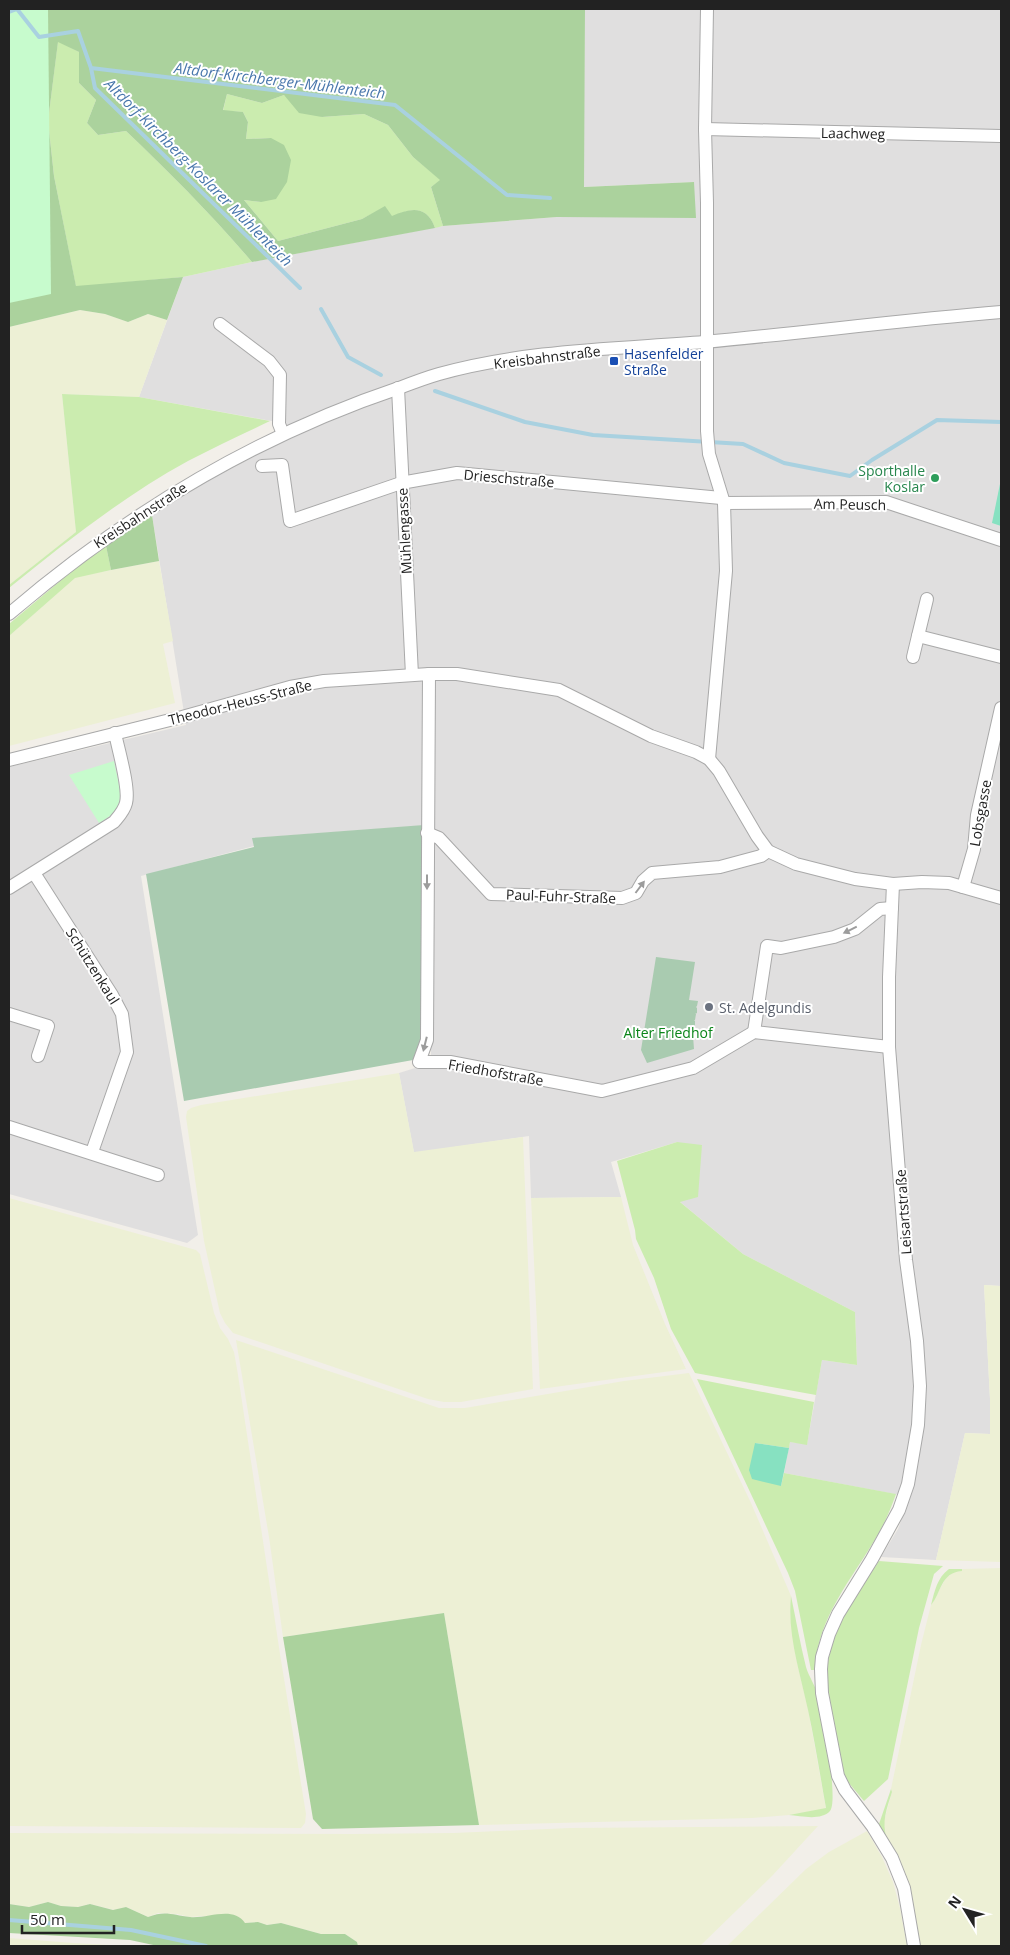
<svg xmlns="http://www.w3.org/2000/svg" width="1010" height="1955" font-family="'Open Sans',sans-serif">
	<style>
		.residential { fill: #e0dfdf }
		.farmland { fill: #edf0d5 }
		.grass { fill: #cbecaf }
		.forest { fill: #abd29d }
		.cemetery { fill: #a9cbb0 }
		.park { fill: #c7fbcd }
		.pitch { fill: #87e1c1 }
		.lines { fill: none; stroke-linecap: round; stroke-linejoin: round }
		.stream { stroke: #a9d1e0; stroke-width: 4 }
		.minor-casing { stroke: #a9a9a9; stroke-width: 14 }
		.minor { stroke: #fff; stroke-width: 12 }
		.oneway { fill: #9c9c9c }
		.transit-dot { fill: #1a4fb4; stroke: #fff; stroke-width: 2 }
		.leisure-dot { fill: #2e9e5b; stroke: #fff; stroke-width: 2 }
		.worship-dot { fill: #6b7280; stroke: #fff; stroke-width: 2 }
		.labels { text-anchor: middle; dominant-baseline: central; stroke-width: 4; stroke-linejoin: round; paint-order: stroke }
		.street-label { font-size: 14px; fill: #222; stroke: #fff }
		.transit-label { font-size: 14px; fill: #164399; stroke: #fff; text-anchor: start }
		.leisure-label { font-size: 14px; fill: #27864d; stroke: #fff; text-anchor: end }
		.worship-label { font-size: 14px; fill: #5b616d; stroke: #fff; text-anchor: start }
		.park-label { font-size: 14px; fill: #0a8519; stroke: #fff }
		.water-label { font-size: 15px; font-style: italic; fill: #4977ac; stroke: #fff }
	</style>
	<rect width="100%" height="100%" fill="#f2efe9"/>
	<!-- residential -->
	<path class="residential" d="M 585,9 L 1001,9 L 1001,1286 L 984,1285 L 990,1399 L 990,1434 L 965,1433 L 936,1560 L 881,1557 L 898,1529 L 909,1499 L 905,1496 L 784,1473 L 790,1442 L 807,1444 L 822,1360 L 857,1365 L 855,1312 L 743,1254 L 679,1201 L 677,1142 L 611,1162 L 621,1197 L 531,1198 L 529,1136 L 414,1153 L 399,1073 L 431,1063 L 431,825 L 253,838 L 254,846 L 141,876 L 198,1235 L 187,1243 L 9,1194 L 9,767 L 186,725 L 152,515 L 211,479 L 282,442 L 277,422 L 139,397 L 183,277 L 252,262 L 443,226 L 557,217 L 694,182 L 583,187 Z"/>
	<!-- farmland -->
	<g class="farmland">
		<path d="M 80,310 L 105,314 L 128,322 L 148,314 L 167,320 L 139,397 L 62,394 L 76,532 L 9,585 L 9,327 Z"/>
		<path d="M 159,561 L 173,641 L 163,644 L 175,703 L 9,746 L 9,636 L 75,577 Z"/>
		<path d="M 399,1073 L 414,1152 L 523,1137 L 533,1389 L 461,1402 L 444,1402 L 428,1399 L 233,1333 L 225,1323 L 220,1313 L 204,1241 L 186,1117 L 187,1111 L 191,1108 L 201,1105 Z"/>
		<path d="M 621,1197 L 633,1245 L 665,1324 L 686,1369 L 540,1389 L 531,1198 Z"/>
		<path d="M 9,1198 L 196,1250 L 200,1254 L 214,1313 L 220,1328 L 228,1339 L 234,1352 L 238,1375 L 280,1654 L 306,1814 L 305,1823 L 301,1828 L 9,1826 Z"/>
		<path d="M 984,1285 L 1001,1286 L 1001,1562 L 936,1560 L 965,1433 L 990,1434 L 990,1399 Z"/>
		<path d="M 236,1340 L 439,1408 L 465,1408 L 624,1381 L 689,1373 L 751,1503 L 791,1596 L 790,1609 L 796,1658 L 808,1709 L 826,1809 L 789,1815 L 752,1818 L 479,1825 L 444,1613 L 283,1637 L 269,1537 Z"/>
		<path d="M 1001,1568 L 1001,1946 L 919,1946 L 884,1829 L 884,1821 L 892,1792 L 891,1789 L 921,1645 L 931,1605 L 946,1578 L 954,1572 L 961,1571 L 962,1569 Z"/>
		<path d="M 818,1826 L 772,1876 L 700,1946 L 358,1946 L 357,1942 L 345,1934 L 321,1934 L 281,1923 L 267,1925 L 258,1922 L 245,1923 L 202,1916 L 190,1917 L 177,1914 L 158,1913 L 148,1917 L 126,1907 L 114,1910 L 90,1904 L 78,1907 L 61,1906 L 48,1902 L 29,1907 L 9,1904 L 9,1833 L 353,1834 L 454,1833 L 570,1828 Z"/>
		<path d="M 867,1831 L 882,1857 L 893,1882 L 900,1908 L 907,1946 L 727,1946 L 806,1869 L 829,1852 Z"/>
		<path d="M 9,1938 L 73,1943 L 128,1946 L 9,1946 Z"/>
	</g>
	<!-- grass -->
	<g class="grass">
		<path d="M 58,41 L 79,52 L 79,83 L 96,100 L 87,123 L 98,135 L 126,131 C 170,173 212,215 252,262 L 183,277 L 76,287 L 54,176 L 48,121 Z"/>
		<path d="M 227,94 L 262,103 L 284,95 L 322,117 L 364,114 L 388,125 L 413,157 L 441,180 L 431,187 L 443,226 L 435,228 C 427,205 411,208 392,217 L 385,207 L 362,219 L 278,241 L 244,200 L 261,202 L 271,138 L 246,139 L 248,122 L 243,112 L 223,111 Z"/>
		<path d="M 62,394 L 139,397 L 270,421 C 243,434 215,447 188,461 C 124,496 66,542 9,588 L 9,585 L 76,532 Z"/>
		<path d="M 106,546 L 111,570 L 75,578 L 9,636 L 9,624 L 72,571 Z"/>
		<path d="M 677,1142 L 702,1145 L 698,1197 L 680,1202 L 743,1254 L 855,1312 L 857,1365 L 822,1360 L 816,1395 L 695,1373 L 671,1329 L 654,1278 L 636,1239 L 635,1230 L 617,1161 Z"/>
		<path d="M 697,1379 L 814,1402 L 807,1445 L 790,1442 L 789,1448 L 755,1443 L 781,1486 L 784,1473 L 896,1494 C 891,1508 885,1523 877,1536 C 852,1579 817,1618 815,1670 L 811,1670 L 795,1591 L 788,1573 Z"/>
		<path d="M 879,1561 L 943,1566 L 934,1574 L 919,1628 L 888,1779 L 864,1801 L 848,1782 L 844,1774 C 838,1743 826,1708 827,1675 C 828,1632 856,1595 879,1561 Z"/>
		<path d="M 949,1569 L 962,1569 L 962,1571 C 940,1573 942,1592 931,1605 C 935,1590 937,1578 949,1569 Z"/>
		<path d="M 791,1596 C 796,1620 800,1643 806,1667 C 809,1677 815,1685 818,1695 C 822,1712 839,1801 830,1811 C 821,1821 801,1816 789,1815 L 826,1808 C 820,1775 815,1742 808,1710 C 800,1672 787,1634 791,1596 Z"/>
		<path d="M 891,1789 L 892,1792 C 887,1808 881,1822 887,1839 L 878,1827 Z"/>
	</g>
	<!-- forest -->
	<g class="forest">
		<path d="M 9,9 L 585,9 L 584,187 L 694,182 L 696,218 L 557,217 L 443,226 L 431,187 L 440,180 L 413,157 L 388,125 L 364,114 L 322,117 L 299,113 L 284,95 L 262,103 L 227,94 L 223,110 L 243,112 L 248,122 L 246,139 L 271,138 L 284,145 L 291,160 L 287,182 L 276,199 L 261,202 L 244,200 L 278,241 L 362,219 L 385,206 L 392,216 C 411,208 427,205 435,228 L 252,262 C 212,215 170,173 126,131 L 98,135 L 87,123 L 96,100 L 79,83 L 79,52 L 58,42 L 48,121 L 54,176 L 76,286 L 183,277 L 167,320 L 148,314 L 128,322 L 105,314 L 80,310 L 9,327 Z"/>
		<path d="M 152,515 L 159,561 L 111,570 L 106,546 Z"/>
		<path d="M 444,1613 L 479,1825 L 322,1829 L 313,1819 L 283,1637 Z"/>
		<path d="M 48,1902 L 61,1906 L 78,1907 L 90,1904 L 113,1910 L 126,1907 L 148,1917 C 165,1910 173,1915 190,1917 C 207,1919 233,1905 245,1923 L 258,1922 L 267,1925 L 281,1923 L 321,1934 L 345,1934 L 357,1942 L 358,1946 L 158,1946 L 130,1940 L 9,1933 L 9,1904 L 29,1907 Z"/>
	</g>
	<!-- cemetery -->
	<g class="cemetery">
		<path d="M 424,825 L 424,1041 L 413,1060 L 184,1101 L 146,874 L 254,847 L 252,838 Z"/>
		<path d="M 656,957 L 695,962 L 689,1000 L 698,1001 L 697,1006 L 696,1007 L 697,1008 L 697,1013 L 695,1014 L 696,1014 L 695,1020 L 694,1020 L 695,1021 L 695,1026 L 693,1027 L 694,1027 L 692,1032 L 694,1032 L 693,1036 L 694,1049 L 647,1063 L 641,1050 Z"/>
	</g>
	<!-- park -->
	<g class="park">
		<path d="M 9,9 L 48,9 L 51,294 L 9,303 Z"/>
		<path d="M 114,761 C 119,789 130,807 99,823 L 69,775 Z"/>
	</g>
	<!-- pitch -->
	<g class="pitch">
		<path d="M 1001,479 L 1001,526 L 992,523 Z"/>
		<path d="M 755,1443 L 789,1448 L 781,1486 L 752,1479 L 749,1470 Z"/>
	</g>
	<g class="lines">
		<!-- stream -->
		<g class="stream">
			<path d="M 17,9 L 39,37 L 78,31 L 91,68 L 395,105 L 507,195 L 550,198"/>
			<path d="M 9,12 L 17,9"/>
			<path d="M 91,68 L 95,88 L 300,288"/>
			<path d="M 321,309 L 348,357 L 381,375"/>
			<path d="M 435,391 L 525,422 L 593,435 L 743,444 L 784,463 L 850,476 L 872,460 L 937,420 L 1001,422"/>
			<path d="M 9,1920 L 131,1930 L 206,1946"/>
		</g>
		<!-- minor casing -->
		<g class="minor-casing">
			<g id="minor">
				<path d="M 707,9 L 705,129 L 707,203 L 707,431 L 709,454 L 724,503 L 726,571 L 709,759"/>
				<path d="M 705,129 L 1001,136"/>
				<path d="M 220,324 L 269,361 L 280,375 L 279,424 L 283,434"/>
				<path d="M 398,388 L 412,675"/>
				<path d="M 262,466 L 282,465 L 290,521 L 401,483 L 457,473 L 721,498"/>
				<path d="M 724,503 L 886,502 L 1001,540"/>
				<path d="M 927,599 L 918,636 L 1001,657"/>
				<path d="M 9,614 C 126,514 253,437 399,388 C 412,383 425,378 439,374 C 525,350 616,349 704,342 C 803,333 902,320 1001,312"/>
				<path d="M 913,657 L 918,636"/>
				<path d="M 429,674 L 427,1040 L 419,1062 L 450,1062 L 602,1091 L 693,1068 L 754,1032 L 889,1047"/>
				<path d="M 9,760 L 182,717 L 290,687 L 324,681 L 355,679 L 429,674 L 457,674 L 559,690 L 651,736 L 696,752 L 709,759 L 719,771 L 757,836 L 768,851 L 796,864 L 855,879 L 893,884 L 922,882 L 949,883 L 1001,898"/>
				<path d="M 427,833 L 439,838 L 491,894 L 622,898 L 636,893 L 643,881 L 652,873 L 720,867 L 761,856 L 768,851"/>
				<path d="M 34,873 L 112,995 L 122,1014 L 127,1052 L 92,1152"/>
				<path d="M 893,884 L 889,977 L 889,1047 L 906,1260 L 917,1341 L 920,1386 L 918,1425 L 908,1484 L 899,1510 L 872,1559 L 838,1614 L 829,1634 L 822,1657 L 821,1669 L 822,1693 L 838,1776 L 845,1790 L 873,1827 L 892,1858 L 904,1888 L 914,1946"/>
				<path d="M 963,887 L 974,849 L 977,815 L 1001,708"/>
				<path d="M 9,888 L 114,822 C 119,816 124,811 126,803 C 130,788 118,749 115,733"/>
				<path d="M 9,1014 L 48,1026 L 38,1056"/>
				<path d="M 754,1032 L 767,946 L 781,948 L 834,937 L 855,929 L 880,909 L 892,908"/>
				<path d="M 9,1127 L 158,1175"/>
			</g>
		</g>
		<!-- minor -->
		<use href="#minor" class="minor"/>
	</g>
	<!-- one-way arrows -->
	<defs><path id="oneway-solid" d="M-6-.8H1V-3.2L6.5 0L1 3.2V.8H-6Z" transform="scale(1.25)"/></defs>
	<g class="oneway">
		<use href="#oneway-solid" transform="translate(427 882) rotate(90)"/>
		<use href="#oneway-solid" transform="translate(640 887) rotate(-53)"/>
		<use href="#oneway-solid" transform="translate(850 930) rotate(154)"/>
		<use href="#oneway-solid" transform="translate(425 1044) rotate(104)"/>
	</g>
	<!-- markers -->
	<rect class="transit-dot" x="609" y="356" width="10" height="10" rx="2.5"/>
	<circle class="leisure-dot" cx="935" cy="478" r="5"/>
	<circle class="worship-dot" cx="709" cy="1007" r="5"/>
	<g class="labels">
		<!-- street labels -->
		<g class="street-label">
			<text transform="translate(853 133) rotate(1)">Laachweg</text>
			<text transform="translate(547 357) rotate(-7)">Kreisbahnstraße</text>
			<text transform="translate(509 478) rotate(5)">Drieschstraße</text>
			<text transform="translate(850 504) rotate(1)">Am Peusch</text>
			<text transform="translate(140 515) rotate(-33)">Kreisbahnstraße</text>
			<text transform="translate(404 531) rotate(-93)">Mühlengasse</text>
			<text transform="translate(240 702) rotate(-14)">Theodor-Heuss-Straße</text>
			<text transform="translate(980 813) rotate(-80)">Lobsgasse</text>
			<text transform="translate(561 896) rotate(2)">Paul-Fuhr-Straße</text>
			<text transform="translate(93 966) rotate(58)">Schützenkaul</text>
			<text transform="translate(496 1072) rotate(10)">Friedhofstraße</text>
			<text transform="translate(903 1212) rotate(-94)">Leisartstraße</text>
		</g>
		<!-- transit labels -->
		<g class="transit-label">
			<text x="624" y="353">Hasenfelder<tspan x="624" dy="16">Straße</tspan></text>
		</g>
		<!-- leisure labels -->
		<g class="leisure-label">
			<text x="925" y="470">Sporthalle<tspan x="925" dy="16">Koslar</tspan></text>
		</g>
		<!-- worship labels -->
		<g class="worship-label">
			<text x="719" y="1007">St. Adelgundis</text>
		</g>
		<!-- park labels -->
		<g class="park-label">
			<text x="668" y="1032">Alter Friedhof</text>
		</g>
		<!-- water labels -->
		<g class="water-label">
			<text transform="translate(280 80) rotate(7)">Altdorf-Kirchberger-Mühlenteich</text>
			<text transform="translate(199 172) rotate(45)">Altdorf-Kirchberg-Koslarer Mühlenteich</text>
		</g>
	</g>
	<!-- border -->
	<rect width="1010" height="1955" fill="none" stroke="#222222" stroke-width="20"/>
	<!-- north arrow -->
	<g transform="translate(965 1910) rotate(307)" stroke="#ffffff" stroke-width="4" paint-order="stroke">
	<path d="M0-4L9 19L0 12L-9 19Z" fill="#222222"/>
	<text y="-8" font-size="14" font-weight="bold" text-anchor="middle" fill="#222222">N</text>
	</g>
	<!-- scale -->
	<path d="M22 1925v8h92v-8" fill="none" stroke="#222222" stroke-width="2.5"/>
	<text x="30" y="1925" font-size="15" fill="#222222" stroke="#ffffff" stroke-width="4" paint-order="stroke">50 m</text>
</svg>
